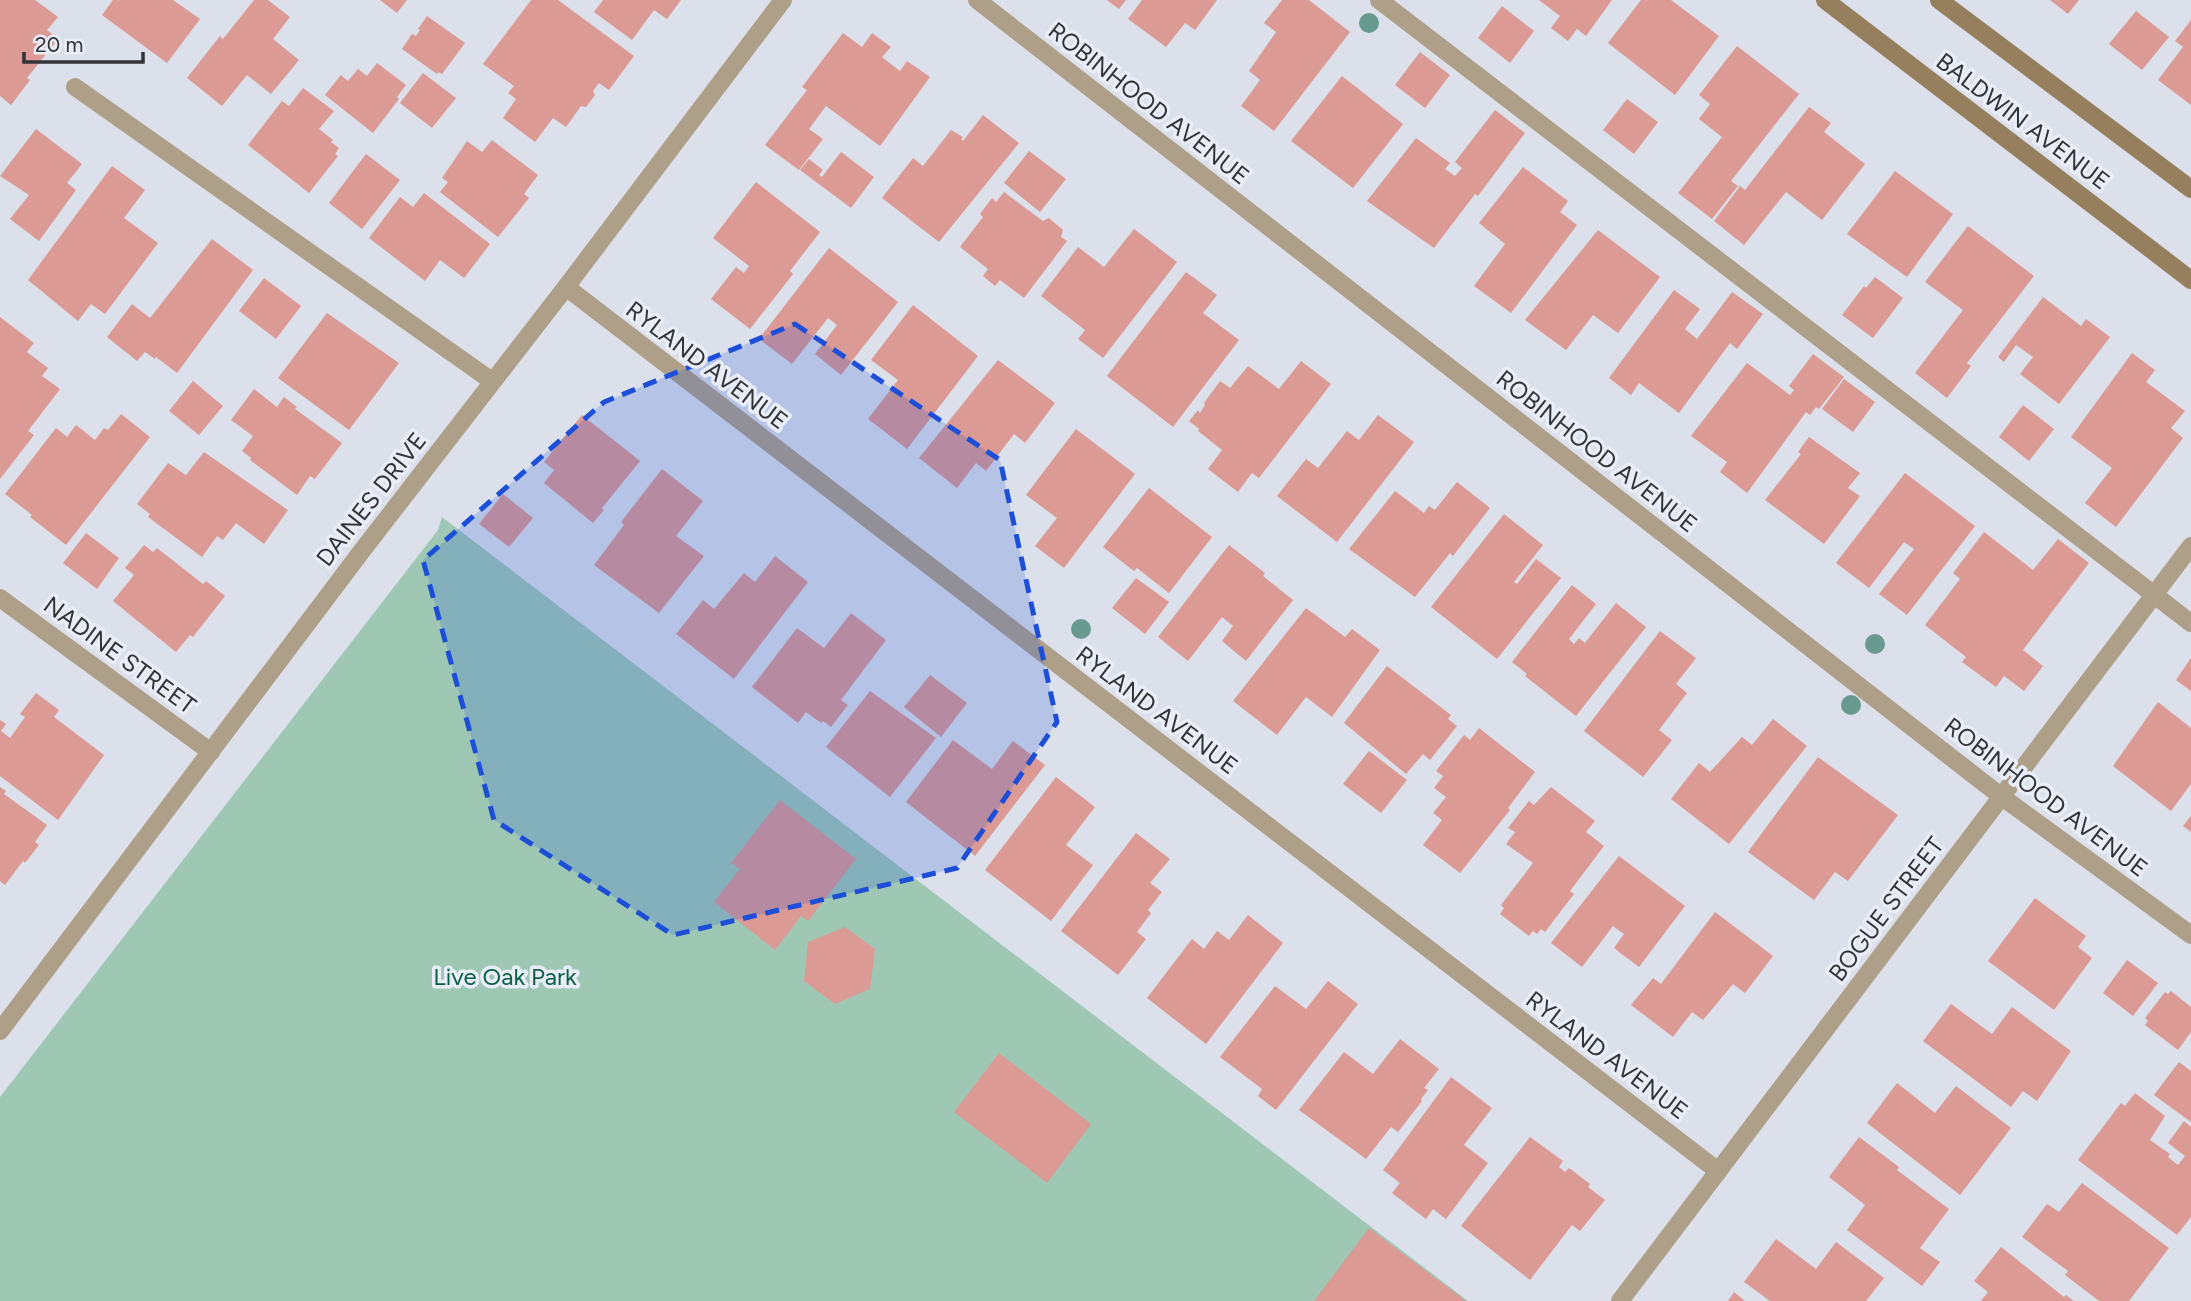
<svg xmlns="http://www.w3.org/2000/svg" width="2191" height="1301" font-family="Figtree,sans-serif">
	<style>
		.green { fill: #9ec8b4 }
		.building { fill: #dc9a95 }
		.lines { fill: none; stroke-linecap: round; stroke-linejoin: round }
		.service { stroke: #ae9f88; stroke-width: 18 }
		.minor { stroke: #ae9f88; stroke-width: 18 }
		.secondary { stroke: #957f5d; stroke-width: 18 }
		.tree { fill: #699a8f }
		.marked { fill: #1d4ed8; fill-opacity: 0.2; stroke: #1d4ed8; stroke-width: 5; stroke-dasharray: 14 9; stroke-linejoin: round }
		.labels { text-anchor: middle; dominant-baseline: central; stroke-width: 7; stroke-linejoin: round; paint-order: stroke }
		.street-label { font-size: 24px; fill: #313336; stroke: #e8edf7 }
		.park-label { font-size: 24px; fill: #0c6044; stroke: #e8edf7 }
	</style>
	<rect width="100%" height="100%" fill="#dbe0ea"/>
	<!-- green -->
	<path class="green" d="M 442,517 L 1468,1301 L 0,1301 L 0,1097 L 438,530 Z"/>
	<!-- building -->
	<g class="building">
		<path d="M 0,0 L 35,0 L 58,17 L 47,30 L 58,39 L 27,78 L 30,80 L 11,105 L 0,96 Z"/>
		<path d="M 113,0 L 173,0 L 200,19 L 167,63 L 102,15 Z"/>
		<path d="M 254,0 L 268,0 L 290,17 L 273,39 L 299,60 L 271,94 L 247,75 L 222,106 L 187,78 L 220,36 L 223,39 Z"/>
		<path d="M 380,0 L 407,0 L 397,13 Z"/>
		<path d="M 531,0 L 558,0 L 634,56 L 609,90 L 599,83 L 593,91 L 595,95 L 586,107 L 581,106 L 566,127 L 553,118 L 535,142 L 503,118 L 516,99 L 508,93 L 514,86 L 483,64 Z"/>
		<path d="M 603,0 L 681,0 L 667,19 L 654,10 L 632,40 L 594,12 Z"/>
		<path d="M 1107,0 L 1126,0 L 1119,9 Z"/>
		<path d="M 1142,0 L 1217,0 L 1195,30 L 1185,23 L 1166,47 L 1128,19 Z"/>
		<path d="M 1282,0 L 1309,0 L 1350,32 L 1274,131 L 1241,106 L 1260,80 L 1249,71 L 1276,32 L 1264,23 Z"/>
		<path d="M 1539,0 L 1612,0 L 1586,36 L 1577,29 L 1568,41 L 1551,28 L 1560,16 Z"/>
		<path d="M 1641,0 L 1671,0 L 1719,36 L 1675,95 L 1608,43 Z"/>
		<path d="M 2050,0 L 2079,0 L 2068,14 Z"/>
		<path d="M 1502,6 L 1534,31 L 1510,63 L 1478,38 Z"/>
		<path d="M 2136,11 L 2169,37 L 2142,70 L 2109,44 Z"/>
		<path d="M 427,16 L 465,43 L 442,74 L 438,72 L 437,74 L 402,49 L 412,34 L 416,36 L 420,30 L 418,29 Z"/>
		<path d="M 2191,20 L 2191,105 L 2158,80 L 2183,47 L 2175,41 Z"/>
		<path d="M 843,33 L 862,47 L 872,33 L 891,47 L 882,57 L 900,71 L 907,61 L 930,77 L 880,146 L 826,106 L 809,129 L 823,139 L 799,170 L 765,145 L 807,90 L 802,87 Z"/>
		<path d="M 1737,46 L 1799,94 L 1731,181 L 1738,186 L 1712,219 L 1678,193 L 1722,137 L 1699,119 L 1710,104 L 1699,95 Z"/>
		<path d="M 1420,52 L 1450,75 L 1425,108 L 1395,85 Z"/>
		<path d="M 377,63 L 406,85 L 397,97 L 399,99 L 373,133 L 325,95 L 341,75 L 348,81 L 358,69 L 367,76 Z"/>
		<path d="M 423,73 L 456,98 L 432,128 L 400,103 Z"/>
		<path d="M 1342,76 L 1403,124 L 1353,188 L 1291,141 Z"/>
		<path d="M 303,88 L 334,111 L 319,129 L 333,140 L 331,142 L 339,148 L 335,154 L 338,156 L 309,193 L 248,145 L 282,101 L 289,106 Z"/>
		<path d="M 1627,99 L 1658,122 L 1634,154 L 1603,130 Z"/>
		<path d="M 1809,107 L 1831,123 L 1824,132 L 1865,164 L 1822,220 L 1786,192 L 1744,245 L 1714,221 L 1740,186 L 1745,190 Z"/>
		<path d="M 1495,110 L 1525,133 L 1478,196 L 1475,194 L 1434,248 L 1367,201 L 1416,138 L 1450,163 L 1445,169 L 1455,176 L 1462,168 L 1455,162 Z"/>
		<path d="M 983,115 L 1019,143 L 939,242 L 882,198 L 913,158 L 923,166 L 951,130 L 963,137 L 961,139 L 963,141 Z"/>
		<path d="M 36,129 L 82,164 L 67,183 L 76,190 L 39,241 L 10,219 L 29,195 L 0,176 Z"/>
		<path d="M 492,140 L 538,175 L 524,194 L 529,198 L 498,237 L 440,192 L 448,182 L 442,178 L 467,141 L 482,152 Z"/>
		<path d="M 1029,151 L 1066,179 L 1040,212 L 1004,183 Z"/>
		<path d="M 841,152 L 874,177 L 851,208 L 800,170 L 809,159 L 823,170 L 819,175 L 822,177 Z"/>
		<path d="M 366,154 L 400,180 L 362,229 L 329,203 Z"/>
		<path d="M 112,166 L 145,190 L 124,218 L 158,243 L 105,314 L 91,304 L 78,321 L 28,280 Z"/>
		<path d="M 1523,167 L 1568,201 L 1560,212 L 1577,225 L 1511,313 L 1474,286 L 1505,244 L 1479,223 Z"/>
		<path d="M 1895,171 L 1953,214 L 1907,277 L 1847,234 Z"/>
		<path d="M 756,182 L 820,232 L 790,271 L 793,274 L 750,329 L 711,299 L 736,267 L 744,273 L 749,266 L 713,238 Z"/>
		<path d="M 1004,192 L 1043,221 L 1049,218 L 1063,230 L 1061,237 L 1067,241 L 1024,298 L 1000,280 L 995,286 L 983,276 L 988,269 L 960,247 L 983,217 L 980,214 L 992,198 L 996,202 Z"/>
		<path d="M 424,193 L 490,244 L 464,278 L 440,260 L 425,281 L 369,238 L 400,197 L 413,207 Z"/>
		<path d="M 1968,226 L 2034,276 L 1967,363 L 1971,366 L 1947,398 L 1915,373 L 1963,310 L 1925,282 Z"/>
		<path d="M 1134,229 L 1177,262 L 1103,358 L 1078,339 L 1085,330 L 1041,296 L 1078,247 L 1104,267 Z"/>
		<path d="M 1598,230 L 1660,277 L 1618,333 L 1593,315 L 1566,350 L 1525,320 Z"/>
		<path d="M 212,239 L 253,270 L 177,373 L 156,357 L 155,359 L 145,352 L 137,361 L 107,337 L 132,304 L 150,318 Z"/>
		<path d="M 829,248 L 898,302 L 841,375 L 815,354 L 837,325 L 828,318 L 792,364 L 759,339 Z"/>
		<path d="M 1186,272 L 1217,295 L 1203,313 L 1239,340 L 1173,427 L 1107,376 Z"/>
		<path d="M 1875,277 L 1903,298 L 1873,338 L 1842,315 L 1864,286 L 1866,288 Z"/>
		<path d="M 264,278 L 301,306 L 276,339 L 239,311 Z"/>
		<path d="M 1674,290 L 1700,309 L 1685,329 L 1697,339 L 1732,292 L 1763,314 L 1737,349 L 1730,343 L 1679,413 L 1639,383 L 1631,395 L 1609,378 Z"/>
		<path d="M 2043,297 L 2081,326 L 2086,319 L 2110,337 L 2059,404 L 2020,374 L 2033,357 L 2016,345 L 2004,362 L 1998,357 Z"/>
		<path d="M 913,305 L 978,356 L 907,449 L 868,419 L 898,380 L 871,360 Z"/>
		<path d="M 327,313 L 399,363 L 349,430 L 278,378 Z"/>
		<path d="M 0,317 L 34,343 L 27,352 L 48,368 L 42,376 L 60,389 L 28,431 L 34,435 L 0,479 Z"/>
		<path d="M 2132,353 L 2155,370 L 2146,382 L 2185,411 L 2171,428 L 2183,438 L 2116,527 L 2085,503 L 2112,468 L 2071,437 Z"/>
		<path d="M 1813,354 L 1844,377 L 1819,409 L 1816,407 L 1810,415 L 1806,412 L 1747,493 L 1720,472 L 1727,462 L 1691,436 L 1747,363 L 1790,395 L 1794,390 L 1789,386 Z"/>
		<path d="M 998,360 L 1055,403 L 1025,443 L 1014,434 L 986,471 L 976,463 L 957,488 L 919,458 Z"/>
		<path d="M 1301,361 L 1331,384 L 1259,478 L 1252,473 L 1238,492 L 1208,469 L 1222,450 L 1198,431 L 1199,429 L 1189,421 L 1198,410 L 1200,413 L 1205,405 L 1204,403 L 1220,381 L 1230,388 L 1248,366 L 1279,389 Z"/>
		<path d="M 1844,379 L 1875,402 L 1853,432 L 1822,409 Z"/>
		<path d="M 193,381 L 223,406 L 199,435 L 169,411 Z"/>
		<path d="M 254,389 L 277,407 L 284,397 L 297,407 L 295,409 L 342,443 L 315,479 L 310,476 L 297,495 L 250,460 L 251,458 L 242,451 L 253,436 L 231,420 Z"/>
		<path d="M 2023,405 L 2054,429 L 2029,461 L 1999,437 Z"/>
		<path d="M 121,414 L 150,437 L 66,545 L 30,517 L 32,515 L 5,494 L 56,428 L 67,437 L 76,425 L 95,440 L 104,428 L 108,430 Z"/>
		<path d="M 582,415 L 640,461 L 602,508 L 604,510 L 593,523 L 544,483 L 554,470 L 544,462 Z"/>
		<path d="M 1378,415 L 1414,442 L 1337,542 L 1277,496 L 1306,459 L 1318,468 L 1347,431 L 1359,440 Z"/>
		<path d="M 1076,429 L 1135,474 L 1064,568 L 1035,546 L 1057,518 L 1026,495 Z"/>
		<path d="M 1809,437 L 1860,473 L 1848,488 L 1860,496 L 1824,544 L 1765,500 L 1801,454 L 1798,452 Z"/>
		<path d="M 204,452 L 288,510 L 264,544 L 236,523 L 223,540 L 217,536 L 202,557 L 148,517 L 150,514 L 137,504 L 168,463 L 186,475 Z"/>
		<path d="M 662,469 L 703,501 L 676,536 L 704,556 L 659,613 L 594,565 L 624,525 L 621,522 Z"/>
		<path d="M 1905,473 L 1975,526 L 1907,615 L 1879,594 L 1914,549 L 1904,542 L 1869,588 L 1836,563 Z"/>
		<path d="M 1457,482 L 1490,508 L 1453,556 L 1450,553 L 1415,597 L 1349,549 L 1395,491 L 1424,513 L 1429,506 L 1435,510 Z"/>
		<path d="M 1149,488 L 1212,537 L 1169,593 L 1137,568 L 1134,571 L 1103,547 Z"/>
		<path d="M 503,494 L 533,518 L 509,547 L 479,524 Z"/>
		<path d="M 1504,514 L 1543,545 L 1514,582 L 1517,584 L 1536,559 L 1561,578 L 1497,659 L 1431,607 Z"/>
		<path d="M 1984,532 L 2033,570 L 2058,539 L 2089,563 L 2023,650 L 2043,666 L 2024,691 L 2004,676 L 1996,687 L 1962,662 L 1966,657 L 1925,625 L 1960,579 L 1953,573 Z"/>
		<path d="M 86,533 L 119,558 L 97,589 L 63,563 Z"/>
		<path d="M 144,545 L 153,552 L 157,548 L 203,584 L 206,581 L 225,596 L 193,637 L 190,635 L 176,652 L 113,601 L 134,575 L 125,568 Z"/>
		<path d="M 1229,545 L 1265,573 L 1263,576 L 1293,600 L 1246,661 L 1222,641 L 1233,626 L 1222,617 L 1188,661 L 1158,637 Z"/>
		<path d="M 775,556 L 808,582 L 734,679 L 676,634 L 703,600 L 714,609 L 744,573 L 755,582 Z"/>
		<path d="M 1136,578 L 1169,602 L 1145,634 L 1112,608 Z"/>
		<path d="M 1572,585 L 1596,604 L 1569,639 L 1574,644 L 1579,638 L 1585,643 L 1616,603 L 1646,627 L 1576,716 L 1525,676 L 1527,674 L 1512,662 Z"/>
		<path d="M 1306,608 L 1345,637 L 1352,629 L 1380,650 L 1332,717 L 1306,697 L 1277,735 L 1233,701 Z"/>
		<path d="M 851,613 L 886,640 L 841,700 L 848,705 L 831,727 L 823,721 L 821,723 L 806,712 L 798,723 L 752,687 L 797,628 L 824,648 Z"/>
		<path d="M 1660,631 L 1696,658 L 1676,684 L 1687,693 L 1659,730 L 1672,740 L 1643,777 L 1584,731 Z"/>
		<path d="M 2191,658 L 2191,691 L 2176,680 Z"/>
		<path d="M 1387,666 L 1451,715 L 1448,719 L 1457,726 L 1430,760 L 1423,754 L 1406,774 L 1344,723 Z"/>
		<path d="M 930,675 L 967,703 L 941,737 L 904,707 Z"/>
		<path d="M 870,691 L 936,738 L 890,797 L 826,747 Z"/>
		<path d="M 36,693 L 59,710 L 54,717 L 104,755 L 58,820 L 0,776 L 0,720 L 6,724 L 1,731 L 10,738 L 25,717 L 20,714 Z"/>
		<path d="M 2158,702 L 2191,728 L 2191,784 L 2171,811 L 2113,766 Z"/>
		<path d="M 1773,719 L 1807,746 L 1729,844 L 1671,799 L 1699,763 L 1710,772 L 1742,737 L 1752,745 Z"/>
		<path d="M 1479,728 L 1535,772 L 1508,808 L 1510,810 L 1460,873 L 1423,845 L 1442,820 L 1433,813 L 1446,797 L 1434,788 L 1443,776 L 1436,771 L 1464,735 L 1470,740 Z"/>
		<path d="M 953,740 L 992,769 L 1013,741 L 1045,765 L 975,856 L 906,802 Z"/>
		<path d="M 1369,751 L 1407,780 L 1381,813 L 1343,784 Z"/>
		<path d="M 1818,757 L 1898,815 L 1848,881 L 1835,872 L 1814,900 L 1748,852 Z"/>
		<path d="M 1056,777 L 1095,807 L 1066,845 L 1093,865 L 1051,921 L 985,870 Z"/>
		<path d="M 0,787 L 6,791 L 4,794 L 47,825 L 35,842 L 39,845 L 25,863 L 23,861 L 5,885 L 0,881 Z"/>
		<path d="M 1551,787 L 1595,821 L 1586,832 L 1604,846 L 1570,891 L 1574,894 L 1545,932 L 1541,929 L 1537,934 L 1533,931 L 1529,936 L 1500,914 L 1504,908 L 1501,905 L 1533,863 L 1506,844 L 1515,832 L 1508,828 L 1529,801 L 1534,805 Z"/>
		<path d="M 780,800 L 856,859 L 808,921 L 801,916 L 775,950 L 714,902 L 740,869 L 731,863 Z"/>
		<path d="M 2191,816 L 2191,832 L 2183,826 Z"/>
		<path d="M 1136,833 L 1170,859 L 1150,883 L 1162,892 L 1148,910 L 1151,913 L 1137,932 L 1146,939 L 1118,975 L 1061,931 Z"/>
		<path d="M 1619,856 L 1685,906 L 1639,967 L 1614,948 L 1624,934 L 1613,926 L 1582,967 L 1551,943 Z"/>
		<path d="M 2035,898 L 2086,936 L 2078,947 L 2092,958 L 2054,1010 L 1988,961 Z"/>
		<path d="M 1715,912 L 1773,956 L 1745,993 L 1733,984 L 1703,1020 L 1692,1012 L 1673,1037 L 1631,1005 L 1653,978 L 1661,984 Z"/>
		<path d="M 1248,915 L 1283,943 L 1206,1044 L 1147,998 L 1192,939 L 1204,949 L 1217,931 L 1229,940 Z"/>
		<path d="M 845,927 L 875,949 L 870,989 L 835,1004 L 804,981 L 808,942 Z"/>
		<path d="M 2127,960 L 2158,983 L 2133,1016 L 2103,993 Z"/>
		<path d="M 1328,981 L 1358,1004 L 1276,1110 L 1258,1096 L 1262,1089 L 1220,1057 L 1275,986 L 1306,1009 Z"/>
		<path d="M 2171,991 L 2191,1007 L 2191,1032 L 2178,1050 L 2145,1025 L 2148,1021 L 2145,1018 L 2165,992 L 2168,994 Z"/>
		<path d="M 1951,1004 L 1992,1034 L 2012,1007 L 2071,1051 L 2037,1101 L 2023,1091 L 2011,1107 L 1923,1041 Z"/>
		<path d="M 1400,1039 L 1439,1069 L 1424,1088 L 1428,1090 L 1421,1099 L 1422,1101 L 1398,1132 L 1391,1127 L 1366,1159 L 1299,1110 L 1344,1052 L 1373,1074 Z"/>
		<path d="M 999,1053 L 1091,1124 L 1047,1183 L 954,1112 Z"/>
		<path d="M 2179,1062 L 2191,1071 L 2191,1122 L 2154,1095 Z"/>
		<path d="M 1451,1077 L 1492,1108 L 1464,1145 L 1488,1163 L 1446,1219 L 1433,1209 L 1426,1219 L 1392,1193 L 1400,1183 L 1383,1170 Z"/>
		<path d="M 1897,1083 L 1935,1113 L 1956,1086 L 2011,1128 L 1960,1195 L 1867,1123 Z"/>
		<path d="M 2135,1093 L 2165,1116 L 2150,1140 L 2170,1154 L 2168,1157 L 2178,1165 L 2185,1156 L 2168,1143 L 2184,1121 L 2191,1127 L 2191,1217 L 2177,1235 L 2078,1160 L 2121,1103 L 2125,1106 Z"/>
		<path d="M 1530,1137 L 1563,1161 L 1559,1167 L 1565,1172 L 1569,1168 L 1590,1184 L 1588,1187 L 1605,1200 L 1580,1231 L 1572,1225 L 1530,1280 L 1461,1226 Z"/>
		<path d="M 1859,1137 L 1899,1167 L 1897,1170 L 1949,1209 L 1920,1248 L 1940,1262 L 1922,1286 L 1847,1230 L 1865,1205 L 1829,1177 Z"/>
		<path d="M 2082,1183 L 2169,1248 L 2129,1301 L 2099,1301 L 2065,1275 L 2068,1271 L 2022,1237 L 2047,1204 L 2059,1212 Z"/>
		<path d="M 1369,1228 L 1466,1301 L 1314,1301 Z"/>
		<path d="M 1776,1239 L 1816,1269 L 1836,1242 L 1884,1278 L 1866,1301 L 1770,1301 L 1744,1282 Z"/>
		<path d="M 2001,1247 L 2064,1297 L 2066,1295 L 2074,1301 L 1981,1301 L 1988,1292 L 1974,1281 Z"/>
		<path d="M 1734,1292 L 1745,1301 L 1728,1301 Z"/>
	</g>
	<g class="lines">
		<!-- service -->
		<path class="service" d="M 1379,0 L 2191,623"/>
		<!-- minor -->
		<g class="minor">
			<path d="M 977,0 L 2002,797 L 2191,935"/>
			<path d="M 75,87 L 492,381"/>
			<path d="M 566,287 L 1718,1171"/>
			<path d="M 0,598 L 211,752"/>
			<path d="M 0,1031 L 361,552 L 566,287 L 783,0"/>
			<path d="M 1620,1301 L 2191,546"/>
		</g>
		<!-- secondary -->
		<g class="secondary">
			<path d="M 1825,0 L 2191,280"/>
			<path d="M 1939,0 L 2191,189"/>
		</g>
	</g>
	<!-- trees -->
	<g class="tree">
		<circle cx="1369" cy="23" r="10"/>
		<circle cx="1081" cy="629" r="10"/>
		<circle cx="1875" cy="644" r="10"/>
		<circle cx="1851" cy="705" r="10"/>
	</g>
	<!-- marked area -->
	<path class="marked" d="M 795,324 L 1000,460 L 1057,722 L 957,868 L 673,935 L 494,820 L 423,560 L 604,402 Z"/>
	<g class="labels">
		<!-- street labels -->
		<g class="street-label">
			<text transform="translate(1149 103) rotate(38)">ROBINHOOD AVENUE</text>
			<text transform="translate(2023 121) rotate(37)">BALDWIN AVENUE</text>
			<text transform="translate(707 365) rotate(37)">RYLAND AVENUE</text>
			<text transform="translate(1597 451) rotate(38)">ROBINHOOD AVENUE</text>
			<text transform="translate(371 499) rotate(-52)">DAINES DRIVE</text>
			<text transform="translate(120 655) rotate(36)">NADINE STREET</text>
			<text transform="translate(1157 710) rotate(37)">RYLAND AVENUE</text>
			<text transform="translate(2046 797) rotate(37)">ROBINHOOD AVENUE</text>
			<text transform="translate(1886 909) rotate(-53)">BOGUE STREET</text>
			<text transform="translate(1607 1055) rotate(37)">RYLAND AVENUE</text>
		</g>
		<!-- park labels -->
		<g class="park-label">
			<text x="505" y="976">Live Oak Park</text>
		</g>
	</g>
	<!-- scale -->
	<path d="M24 52v10h119v-10" fill="none" stroke="#313336" stroke-width="3.5"/>
	<text x="35" y="52" font-size="21" fill="#313336" stroke="#e8edf7" stroke-width="5" paint-order="stroke">20 m</text>
</svg>
